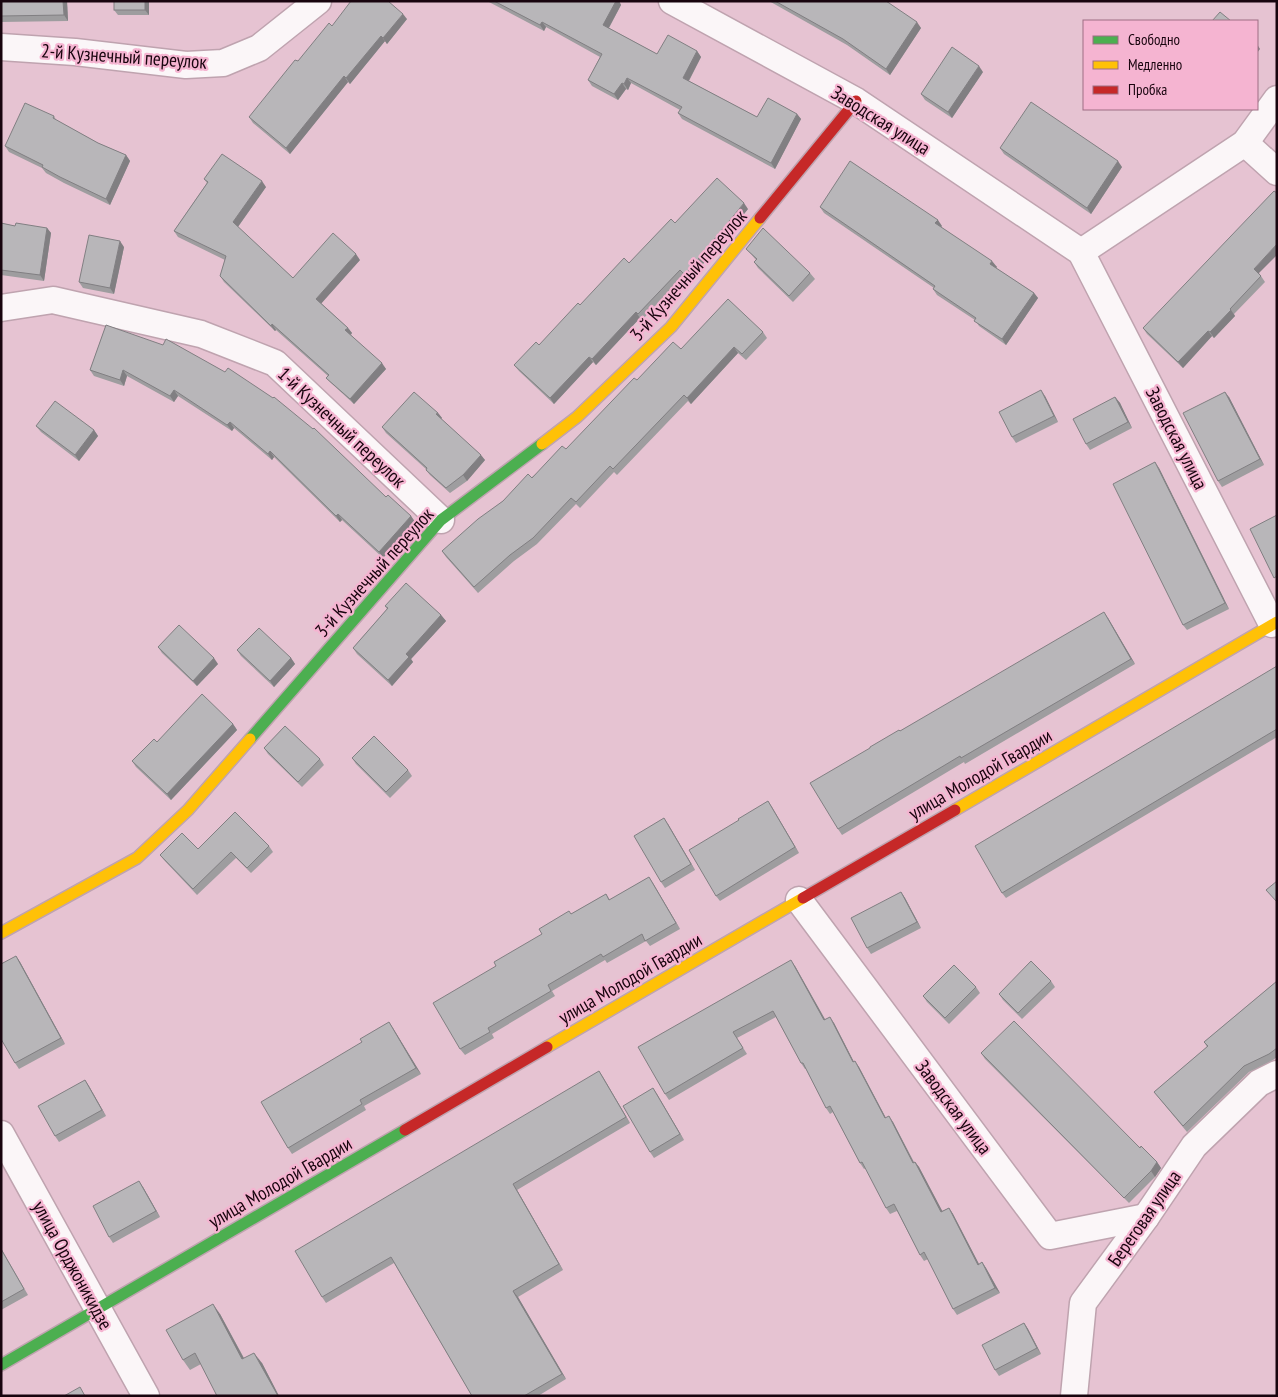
<svg xmlns="http://www.w3.org/2000/svg" width="1278" height="1397" font-family="'PT Sans Narrow',sans-serif">
	<style>
		.lines { fill: none; stroke-linecap: round; stroke-linejoin: round }
		.street-casing { stroke: #bfa3af; stroke-width: 29 }
		.fast-casing { stroke: #bfa3af; stroke-width: 14 }
		.slow-casing { stroke: #bfa3af; stroke-width: 14 }
		.jam-casing { stroke: #bfa3af; stroke-width: 14 }
		.street { stroke: #fbf6f8; stroke-width: 26 }
		.fast { stroke: #4caf50; stroke-width: 11 }
		.slow { stroke: #ffc107; stroke-width: 11 }
		.jam { stroke: #c62828; stroke-width: 11 }
		.wall { fill: #9e9d9f }
		.shaded-wall { fill: #817f82 }
		.building { fill: #b8b6b9; stroke: #817f82 }
		.labels { text-anchor: middle; dominant-baseline: central; stroke-width: 4.5; stroke-linejoin: round; paint-order: stroke }
		.street-label { font-size: 19px; fill: #18040e; stroke: #f5b4d1 }
	</style>
	<rect width="100%" height="100%" fill="#e6c3d2"/>
	<g class="lines">
		<!-- street casing -->
		<g class="street-casing">
			<g id="street">
				<path d="M 672,1 L 856,101 L 1081,252 L 1272,624"/>
				<path d="M 1,47 L 75,52 L 186,65 L 223,63 L 259,48 L 318,1"/>
				<path d="M 1245,143 L 1277,172"/>
				<path d="M 1081,252 L 1245,143 L 1277,99"/>
				<path d="M 1,308 L 53,300 L 201,334 L 275,363 L 441,520"/>
				<path d="M 799,900 L 1050,1236 L 1146,1217"/>
				<path d="M 1,1134 L 146,1396"/>
				<path d="M 1074,1396 L 1083,1303 L 1146,1217 L 1194,1146 L 1259,1083 L 1277,1074"/>
			</g>
		</g>
		<!-- fast casing -->
		<g class="fast-casing">
			<g id="fast">
				<path d="M 250,739 L 441,520 L 542,444"/>
				<path d="M 1,1365 L 405,1130"/>
			</g>
		</g>
		<!-- slow casing -->
		<g class="slow-casing">
			<g id="slow">
				<path d="M 542,444 L 577,417 L 671,327 L 760,218"/>
				<path d="M 955,810 L 1277,622"/>
				<path d="M 1,933 L 137,858 L 188,810 L 250,739"/>
				<path d="M 547,1047 L 803,898"/>
			</g>
		</g>
		<!-- jam casing -->
		<g class="jam-casing">
			<g id="jam">
				<path d="M 760,218 L 856,101"/>
				<path d="M 803,898 L 955,810"/>
				<path d="M 405,1130 L 547,1047"/>
			</g>
		</g>
		<!-- street -->
		<use href="#street" class="street"/>
		<!-- fast -->
		<use href="#fast" class="fast"/>
		<!-- slow -->
		<use href="#slow" class="slow"/>
		<!-- jam -->
		<use href="#jam" class="jam"/>
	</g>
	<!-- wall -->
	<g class="wall">
		<path d="M 1,1 L 67,1 L 68,21 L 1,22 Z"/>
		<path d="M 114,1 L 149,1 L 149,15 L 118,15 L 114,10 Z"/>
		<path d="M 487,1 L 619,1 L 621,5 L 609,28 L 657,54 L 697,51 L 701,57 L 689,81 L 757,117 L 797,114 L 801,119 L 775,169 L 682,119 L 678,113 L 680,110 L 631,83 L 628,90 L 626,89 L 618,100 L 592,86 L 588,80 L 600,57 L 546,27 L 544,31 Z"/>
		<path d="M 769,1 L 886,1 L 921,28 L 890,75 L 847,45 Z"/>
		<path d="M 407,19 L 387,44 L 385,41 L 350,84 L 348,82 L 290,154 L 253,123 L 249,117 L 298,61 L 332,26 Z"/>
		<path d="M 983,72 L 952,118 L 925,100 L 921,94 Z"/>
		<path d="M 54,116 L 56,120 L 98,143 L 126,155 L 130,161 L 110,205 L 64,183 L 46,173 L 42,168 L 9,152 L 5,146 Z"/>
		<path d="M 1000,148 L 1122,167 L 1091,214 L 1004,154 Z"/>
		<path d="M 204,179 L 266,187 L 238,227 L 293,278 L 360,260 L 321,303 L 348,328 L 352,333 L 351,335 L 386,369 L 354,404 L 331,383 L 326,378 L 328,376 L 276,330 L 275,331 L 224,282 L 220,276 L 225,260 L 178,237 L 174,231 L 207,183 Z"/>
		<path d="M 820,207 L 942,226 L 941,227 L 997,267 L 996,268 L 1034,293 L 1038,298 L 1006,345 L 979,326 L 975,320 L 937,295 L 933,289 L 934,288 L 824,213 Z"/>
		<path d="M 748,209 L 689,281 L 684,276 L 642,320 L 640,318 L 596,365 L 593,362 L 554,404 L 519,371 L 514,365 L 539,345 L 675,223 Z"/>
		<path d="M 1,223 L 15,226 L 47,228 L 51,233 L 44,281 L 1,275 Z"/>
		<path d="M 124,247 L 114,294 L 83,288 L 79,282 Z"/>
		<path d="M 746,249 L 810,273 L 815,279 L 793,302 L 758,268 L 754,262 L 756,260 L 751,254 Z"/>
		<path d="M 1259,273 L 1265,282 L 1234,314 L 1235,316 L 1214,338 L 1212,336 L 1183,368 L 1147,334 L 1143,328 Z"/>
		<path d="M 106,325 L 386,497 L 411,516 L 415,522 L 383,558 L 342,520 L 340,522 L 274,457 L 272,460 L 234,428 L 232,431 L 178,396 L 174,402 L 127,376 L 124,386 L 94,376 L 90,370 Z"/>
		<path d="M 763,332 L 767,338 L 746,360 L 738,353 L 691,404 L 688,401 L 617,475 L 614,472 L 580,508 L 576,504 L 537,544 L 514,561 L 478,593 L 446,557 L 442,551 L 566,449 L 637,380 L 681,349 Z"/>
		<path d="M 1045,396 L 1058,422 L 1016,443 L 1012,437 Z"/>
		<path d="M 1115,397 L 1120,403 L 1132,428 L 1090,450 L 1086,444 Z"/>
		<path d="M 1229,397 L 1264,465 L 1222,487 L 1218,481 Z"/>
		<path d="M 438,413 L 442,418 L 441,419 L 485,460 L 467,481 L 450,493 L 430,475 L 426,470 L 426,469 L 386,433 L 382,427 Z"/>
		<path d="M 36,426 L 94,430 L 98,436 L 79,461 L 41,432 Z"/>
		<path d="M 1159,468 L 1229,609 L 1187,630 L 1183,625 Z"/>
		<path d="M 385,606 L 441,615 L 446,621 L 411,659 L 413,662 L 392,686 L 357,654 L 353,648 L 387,609 Z"/>
		<path d="M 1108,618 L 1135,664 L 965,764 L 964,762 L 842,835 L 838,829 L 900,731 Z"/>
		<path d="M 158,647 L 218,664 L 197,686 L 162,653 Z"/>
		<path d="M 237,650 L 291,658 L 295,664 L 274,687 L 241,656 Z"/>
		<path d="M 1277,666 L 1277,737 L 1006,898 L 1002,893 Z"/>
		<path d="M 233,724 L 237,730 L 171,800 L 136,767 L 132,761 L 157,742 Z"/>
		<path d="M 264,748 L 320,759 L 324,765 L 302,787 L 268,754 Z"/>
		<path d="M 352,758 L 408,770 L 412,776 L 390,798 L 356,764 Z"/>
		<path d="M 768,801 L 799,853 L 720,901 L 716,896 L 739,820 Z"/>
		<path d="M 668,824 L 695,870 L 665,888 L 661,882 Z"/>
		<path d="M 269,846 L 273,852 L 251,873 L 236,858 L 197,895 L 164,860 L 160,855 Z"/>
		<path d="M 649,877 L 680,929 L 650,946 L 646,941 L 607,963 L 605,960 L 552,991 L 555,996 L 492,1034 L 494,1038 L 465,1055 L 460,1049 L 542,934 L 571,914 L 606,894 L 610,900 Z"/>
		<path d="M 901,892 L 905,898 L 921,928 L 871,954 L 867,948 Z"/>
		<path d="M 16,956 L 20,962 L 65,1044 L 19,1069 L 15,1063 Z"/>
		<path d="M 795,966 L 825,1019 L 834,1023 L 854,1062 L 859,1067 L 886,1118 L 893,1122 L 914,1162 L 915,1162 L 919,1167 L 942,1211 L 949,1208 L 953,1214 L 979,1264 L 982,1262 L 986,1268 L 1000,1293 L 957,1315 L 953,1309 L 928,1259 L 924,1261 L 920,1255 L 897,1211 L 890,1214 L 886,1208 L 866,1168 L 864,1169 L 860,1163 L 833,1112 L 830,1114 L 826,1108 L 806,1069 L 805,1069 L 801,1063 L 776,1017 L 737,1038 L 747,1054 L 669,1100 L 665,1094 Z"/>
		<path d="M 1051,981 L 1055,987 L 1022,1019 L 1003,1000 L 999,994 Z"/>
		<path d="M 1277,981 L 1277,1057 L 1273,1060 L 1249,1072 L 1187,1132 L 1154,1092 L 1207,1047 L 1204,1042 Z"/>
		<path d="M 976,987 L 980,993 L 949,1024 L 927,1002 L 923,996 Z"/>
		<path d="M 389,1022 L 421,1074 L 364,1106 L 366,1110 L 292,1154 L 288,1148 L 362,1042 Z"/>
		<path d="M 981,1053 L 1140,1148 L 1157,1162 L 1161,1168 L 1155,1177 L 1129,1203 L 985,1059 Z"/>
		<path d="M 599,1071 L 630,1123 L 517,1190 L 563,1270 L 518,1297 L 566,1379 L 538,1396 L 472,1396 L 394,1263 L 326,1303 L 322,1297 Z"/>
		<path d="M 85,1080 L 106,1116 L 59,1142 L 55,1136 Z"/>
		<path d="M 653,1088 L 684,1140 L 654,1158 L 650,1152 Z"/>
		<path d="M 143,1187 L 160,1217 L 113,1243 L 109,1237 Z"/>
		<path d="M 1,1248 L 28,1295 L 1,1310 Z"/>
		<path d="M 220,1314 L 244,1358 L 262,1363 L 279,1396 L 217,1396 L 201,1364 L 190,1370 L 183,1360 Z"/>
		<path d="M 1024,1323 L 1028,1329 L 1041,1354 L 999,1376 L 995,1370 Z"/>
	</g>
	<!-- shaded-wall -->
	<g class="shaded-wall">
		<path d="M 63,1 L 67,1 L 68,21 L 64,15 Z"/>
		<path d="M 145,1 L 149,1 L 149,15 L 145,10 Z"/>
		<path d="M 616,1 L 619,1 L 621,5 L 607,31 L 603,25 Z"/>
		<path d="M 403,14 L 407,19 L 387,44 L 383,38 Z"/>
		<path d="M 542,22 L 546,27 L 544,31 L 540,25 Z"/>
		<path d="M 917,22 L 921,28 L 890,75 L 886,69 Z"/>
		<path d="M 381,36 L 385,41 L 350,84 L 346,78 Z"/>
		<path d="M 1257,44 L 1260,49 L 1257,53 Z"/>
		<path d="M 697,51 L 701,57 L 687,84 L 683,78 Z"/>
		<path d="M 979,66 L 983,72 L 952,118 L 948,112 Z"/>
		<path d="M 344,76 L 348,82 L 290,154 L 286,148 Z"/>
		<path d="M 627,78 L 631,83 L 628,90 L 624,84 Z"/>
		<path d="M 622,83 L 626,89 L 618,100 L 614,94 Z"/>
		<path d="M 797,114 L 801,119 L 775,169 L 771,163 Z"/>
		<path d="M 126,155 L 130,161 L 110,205 L 106,199 Z"/>
		<path d="M 1118,161 L 1122,167 L 1091,214 L 1087,208 Z"/>
		<path d="M 262,181 L 266,187 L 237,228 L 233,222 Z"/>
		<path d="M 744,203 L 748,209 L 689,281 L 685,275 Z"/>
		<path d="M 938,220 L 942,226 L 939,229 L 935,223 Z"/>
		<path d="M 47,228 L 51,233 L 44,281 L 40,275 Z"/>
		<path d="M 120,241 L 124,247 L 114,294 L 110,288 Z"/>
		<path d="M 1277,244 L 1277,255 L 1258,274 L 1254,269 Z"/>
		<path d="M 356,254 L 360,260 L 320,305 L 316,299 Z"/>
		<path d="M 992,261 L 997,267 L 994,270 L 990,264 Z"/>
		<path d="M 1034,293 L 1038,298 L 1006,345 L 1002,339 Z"/>
		<path d="M 1231,310 L 1235,316 L 1214,338 L 1210,332 Z"/>
		<path d="M 636,312 L 640,318 L 596,365 L 592,359 Z"/>
		<path d="M 272,324 L 276,330 L 275,331 L 271,326 Z"/>
		<path d="M 348,328 L 352,333 L 349,336 L 345,330 Z"/>
		<path d="M 1208,331 L 1212,336 L 1183,368 L 1178,362 Z"/>
		<path d="M 734,347 L 738,353 L 691,404 L 687,398 Z"/>
		<path d="M 589,357 L 593,362 L 554,404 L 550,398 Z"/>
		<path d="M 382,363 L 386,369 L 354,404 L 350,399 Z"/>
		<path d="M 123,370 L 127,376 L 124,386 L 120,380 Z"/>
		<path d="M 174,390 L 178,396 L 174,402 L 170,396 Z"/>
		<path d="M 1041,390 L 1045,396 L 1058,422 L 1054,416 Z"/>
		<path d="M 1225,392 L 1229,397 L 1264,465 L 1260,459 Z"/>
		<path d="M 1115,397 L 1120,403 L 1132,428 L 1128,422 Z"/>
		<path d="M 438,413 L 442,418 L 440,420 L 436,414 Z"/>
		<path d="M 230,422 L 234,428 L 232,431 L 227,425 Z"/>
		<path d="M 94,430 L 98,436 L 79,461 L 75,455 Z"/>
		<path d="M 270,451 L 274,457 L 272,460 L 268,454 Z"/>
		<path d="M 481,455 L 485,460 L 467,481 L 463,475 Z"/>
		<path d="M 1155,462 L 1159,468 L 1229,609 L 1225,603 Z"/>
		<path d="M 338,514 L 342,520 L 340,522 L 336,516 Z"/>
		<path d="M 411,516 L 415,522 L 383,558 L 379,552 Z"/>
		<path d="M 1104,612 L 1108,618 L 1135,664 L 1131,659 Z"/>
		<path d="M 441,615 L 446,621 L 411,659 L 413,662 L 392,686 L 388,680 L 406,654 Z"/>
		<path d="M 214,658 L 218,664 L 197,686 L 193,681 Z"/>
		<path d="M 291,658 L 295,664 L 274,687 L 270,681 Z"/>
		<path d="M 233,724 L 237,730 L 171,800 L 167,794 Z"/>
		<path d="M 768,801 L 772,807 L 799,853 L 795,847 Z"/>
		<path d="M 664,818 L 668,824 L 695,870 L 691,864 Z"/>
		<path d="M 649,877 L 653,883 L 680,929 L 676,923 Z"/>
		<path d="M 901,892 L 905,898 L 921,928 L 917,922 Z"/>
		<path d="M 16,956 L 20,962 L 65,1044 L 61,1038 Z"/>
		<path d="M 791,960 L 795,966 L 828,1025 L 824,1020 Z"/>
		<path d="M 830,1017 L 834,1023 L 857,1068 L 853,1062 Z"/>
		<path d="M 389,1022 L 393,1028 L 421,1074 L 416,1068 Z"/>
		<path d="M 855,1061 L 859,1067 L 889,1124 L 885,1118 Z"/>
		<path d="M 599,1071 L 603,1077 L 630,1123 L 626,1117 Z"/>
		<path d="M 85,1080 L 89,1086 L 106,1116 L 102,1110 Z"/>
		<path d="M 653,1088 L 657,1094 L 684,1140 L 680,1134 Z"/>
		<path d="M 889,1116 L 893,1122 L 917,1169 L 913,1163 Z"/>
		<path d="M 915,1162 L 919,1167 L 946,1218 L 941,1212 Z"/>
		<path d="M 1157,1162 L 1161,1168 L 1155,1177 L 1151,1171 Z"/>
		<path d="M 139,1181 L 143,1187 L 160,1217 L 156,1211 Z"/>
		<path d="M 513,1184 L 517,1190 L 563,1270 L 559,1264 Z"/>
		<path d="M 949,1208 L 953,1214 L 982,1270 L 978,1265 Z"/>
		<path d="M 982,1262 L 986,1268 L 1000,1293 L 995,1288 Z"/>
		<path d="M 513,1291 L 518,1297 L 566,1379 L 562,1374 Z"/>
		<path d="M 213,1304 L 220,1314 L 250,1370 L 242,1359 Z"/>
		<path d="M 1024,1323 L 1028,1329 L 1041,1354 L 1037,1348 Z"/>
		<path d="M 254,1353 L 262,1363 L 279,1396 L 278,1396 Z"/>
	</g>
	<!-- building -->
	<g class="building">
		<path d="M 1,1 L 63,1 L 64,15 L 1,16 Z"/>
		<rect x="114" y="1" width="31" height="9"/>
		<path d="M 351,1 L 388,1 L 403,14 L 383,38 L 381,36 L 346,78 L 344,76 L 286,148 L 249,117 L 295,60 L 298,61 L 329,23 L 332,26 Z"/>
		<path d="M 494,1 L 616,1 L 603,25 L 657,54 L 668,35 L 697,51 L 683,78 L 757,117 L 768,98 L 797,114 L 771,163 L 678,113 L 682,107 L 627,78 L 624,84 L 622,83 L 614,94 L 588,80 L 602,54 L 542,22 L 540,25 Z"/>
		<path d="M 775,1 L 886,1 L 917,22 L 886,69 L 843,39 Z"/>
		<path d="M 1220,12 L 1231,21 L 1212,21 Z"/>
		<path d="M 952,47 L 979,66 L 948,112 L 921,94 Z"/>
		<path d="M 1031,102 L 1118,161 L 1087,208 L 1000,148 Z"/>
		<path d="M 25,103 L 54,116 L 53,118 L 98,143 L 126,155 L 106,199 L 60,177 L 42,167 L 43,165 L 5,146 Z"/>
		<path d="M 222,154 L 262,181 L 233,222 L 293,278 L 333,233 L 356,254 L 316,299 L 348,328 L 345,330 L 382,363 L 350,399 L 326,378 L 329,375 L 272,324 L 271,326 L 220,276 L 226,256 L 174,231 L 208,182 L 204,179 Z"/>
		<path d="M 850,161 L 938,220 L 935,223 L 992,261 L 990,264 L 1034,293 L 1002,339 L 974,321 L 976,318 L 933,289 L 935,286 L 820,207 Z"/>
		<path d="M 717,178 L 744,203 L 685,275 L 680,270 L 638,314 L 636,312 L 592,359 L 589,357 L 550,398 L 514,365 L 536,342 L 539,345 L 578,303 L 580,305 L 624,258 L 629,263 L 671,219 L 675,223 Z"/>
		<path d="M 1274,191 L 1277,193 L 1277,244 L 1254,269 L 1261,276 L 1230,309 L 1231,310 L 1210,332 L 1208,331 L 1178,362 L 1143,328 Z"/>
		<path d="M 1,223 L 15,226 L 16,223 L 47,228 L 40,275 L 1,270 Z"/>
		<path d="M 763,228 L 810,273 L 789,296 L 754,262 L 757,259 L 746,249 Z"/>
		<path d="M 89,235 L 120,241 L 110,288 L 79,282 Z"/>
		<path d="M 728,299 L 763,332 L 742,354 L 734,347 L 687,398 L 684,395 L 613,469 L 610,466 L 576,502 L 571,498 L 533,538 L 510,555 L 474,587 L 442,551 L 478,519 L 503,501 L 528,474 L 532,478 L 562,446 L 566,449 L 634,378 L 637,380 L 673,342 L 681,349 Z"/>
		<path d="M 106,325 L 163,345 L 166,339 L 225,372 L 228,368 L 273,398 L 274,397 L 313,429 L 314,428 L 386,497 L 388,495 L 411,516 L 379,552 L 338,514 L 336,516 L 270,451 L 268,454 L 230,422 L 227,425 L 174,390 L 170,396 L 123,370 L 120,380 L 90,370 Z"/>
		<path d="M 1041,390 L 1054,416 L 1012,437 L 999,412 Z"/>
		<path d="M 414,392 L 438,413 L 436,414 L 481,455 L 463,475 L 446,488 L 426,470 L 427,468 L 382,427 Z"/>
		<path d="M 1225,392 L 1260,459 L 1218,481 L 1183,413 Z"/>
		<path d="M 1115,397 L 1128,422 L 1086,444 L 1073,419 Z"/>
		<path d="M 55,401 L 94,430 L 75,455 L 36,426 Z"/>
		<path d="M 1155,462 L 1225,603 L 1183,625 L 1113,484 Z"/>
		<path d="M 1277,515 L 1277,576 L 1274,578 L 1250,529 Z"/>
		<path d="M 406,583 L 441,615 L 406,654 L 409,657 L 388,680 L 353,648 L 388,608 L 385,606 Z"/>
		<path d="M 1104,612 L 1131,659 L 961,758 L 960,756 L 838,829 L 810,783 L 870,748 L 870,747 L 899,730 L 900,731 Z"/>
		<path d="M 179,625 L 214,658 L 193,681 L 158,647 Z"/>
		<path d="M 259,628 L 291,658 L 270,681 L 237,650 Z"/>
		<path d="M 1277,666 L 1277,729 L 1002,893 L 975,846 Z"/>
		<path d="M 202,694 L 233,724 L 167,794 L 132,761 L 154,739 L 157,742 Z"/>
		<path d="M 285,726 L 320,759 L 298,782 L 264,748 Z"/>
		<path d="M 374,736 L 408,770 L 386,792 L 352,758 Z"/>
		<path d="M 768,801 L 795,847 L 716,896 L 689,850 L 739,820 L 738,819 Z"/>
		<path d="M 235,812 L 269,846 L 247,868 L 231,852 L 193,889 L 160,855 L 182,833 L 198,849 Z"/>
		<path d="M 664,818 L 691,864 L 661,882 L 634,836 Z"/>
		<path d="M 649,877 L 676,923 L 645,941 L 642,934 L 603,957 L 601,954 L 548,985 L 551,991 L 488,1028 L 490,1032 L 460,1049 L 433,1003 L 496,966 L 494,962 L 542,934 L 539,929 L 569,911 L 571,914 L 606,894 L 609,900 Z"/>
		<path d="M 1277,881 L 1277,902 L 1266,890 Z"/>
		<path d="M 901,892 L 917,922 L 867,948 L 851,918 Z"/>
		<path d="M 16,956 L 61,1038 L 15,1063 L 1,1039 L 1,964 Z"/>
		<path d="M 791,960 L 824,1020 L 830,1017 L 853,1062 L 855,1061 L 885,1118 L 889,1116 L 913,1163 L 915,1162 L 941,1212 L 949,1208 L 978,1265 L 982,1262 L 995,1288 L 953,1309 L 924,1252 L 920,1255 L 894,1204 L 886,1208 L 862,1162 L 860,1163 L 830,1106 L 826,1108 L 803,1063 L 801,1063 L 773,1011 L 733,1032 L 743,1048 L 665,1094 L 638,1047 Z"/>
		<path d="M 1031,961 L 1051,981 L 1018,1013 L 999,994 Z"/>
		<path d="M 954,965 L 976,987 L 945,1018 L 923,996 Z"/>
		<path d="M 1277,981 L 1277,1048 L 1269,1054 L 1244,1066 L 1183,1126 L 1154,1092 L 1208,1046 L 1204,1042 Z"/>
		<path d="M 1014,1021 L 1140,1148 L 1141,1146 L 1157,1162 L 1151,1171 L 1124,1198 L 981,1053 Z"/>
		<path d="M 389,1022 L 416,1068 L 360,1100 L 362,1104 L 288,1148 L 261,1102 L 362,1042 L 360,1039 Z"/>
		<path d="M 599,1071 L 626,1117 L 513,1184 L 559,1264 L 513,1291 L 562,1374 L 524,1396 L 472,1396 L 391,1257 L 322,1297 L 295,1251 Z"/>
		<path d="M 85,1080 L 102,1110 L 55,1136 L 38,1106 Z"/>
		<path d="M 653,1088 L 680,1134 L 650,1152 L 623,1106 Z"/>
		<path d="M 139,1181 L 156,1211 L 109,1237 L 93,1206 Z"/>
		<path d="M 1,1249 L 24,1289 L 1,1302 Z"/>
		<path d="M 213,1304 L 242,1359 L 254,1353 L 278,1396 L 217,1396 L 195,1353 L 183,1360 L 166,1330 Z"/>
		<path d="M 1024,1323 L 1037,1348 L 995,1370 L 982,1345 Z"/>
		<path d="M 80,1387 L 85,1396 L 64,1396 Z"/>
	</g>
	<g class="labels">
		<!-- street labels -->
		<g class="street-label">
			<text transform="translate(124 56) rotate(4)">2-й Кузнечный переулок</text>
			<text transform="translate(881 120) rotate(32)">Заводская улица</text>
			<text transform="translate(688 275) rotate(-49)">3-й Кузнечный переулок</text>
			<text transform="translate(342 427) rotate(43)">1-й Кузнечный переулок</text>
			<text transform="translate(1177 438) rotate(63)">Заводская улица</text>
			<text transform="translate(374 572) rotate(-48)">3-й Кузнечный переулок</text>
			<text transform="translate(980 774) rotate(-30)">улица Молодой Гвардии</text>
			<text transform="translate(630 978) rotate(-30)">улица Молодой Гвардии</text>
			<text transform="translate(954 1107) rotate(53)">Заводская улица</text>
			<text transform="translate(280 1182) rotate(-30)">улица Молодой Гвардии</text>
			<text transform="translate(1144 1218) rotate(-55)">Береговая улица</text>
			<text transform="translate(73 1265) rotate(61)">улица Орджоникидзе</text>
		</g>
	</g>
	<!-- border -->
	<rect width="1278" height="1397" fill="none" stroke="#18040e" stroke-width="5"/>
	<!-- legend -->
	<rect x="1083" y="20" width="175" height="90" fill="#f5b4d1" stroke="#9d6e83"/>
	<rect x="1093" y="36" width="25" height="8" fill="#4caf50" stroke="#9d6e83"/>
	<text x="1128" y="45" font-size="15" fill="#18040e">Свободно</text>
	<rect x="1093" y="61" width="25" height="8" fill="#ffc107" stroke="#9d6e83"/>
	<text x="1128" y="70" font-size="15" fill="#18040e">Медленно</text>
	<rect x="1093" y="86" width="25" height="8" fill="#c62828" stroke="#9d6e83"/>
	<text x="1128" y="95" font-size="15" fill="#18040e">Пробка</text>
</svg>
